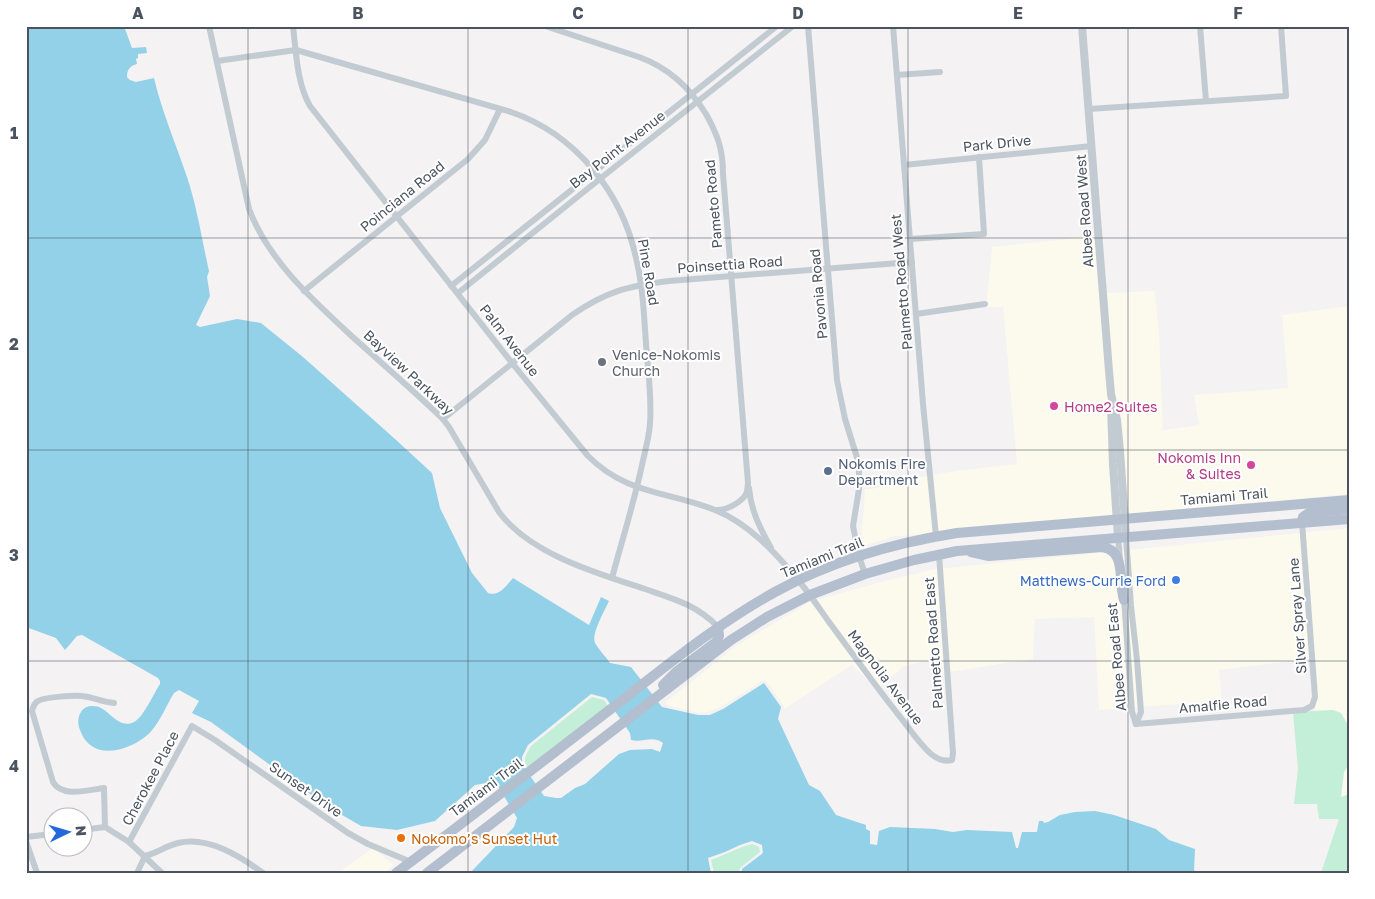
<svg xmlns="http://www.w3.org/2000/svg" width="1375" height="899" font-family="'Golos Text',sans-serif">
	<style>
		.commercial { fill: #fcf9ed }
		.green { fill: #c3eed7 }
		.water { fill: #93d1e8; fill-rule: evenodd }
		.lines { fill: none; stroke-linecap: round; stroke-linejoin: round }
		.minor { stroke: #c3cbd2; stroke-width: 6 }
		.tertiary { stroke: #c3cbd2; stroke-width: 8 }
		.primary { stroke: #b3bfce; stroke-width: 10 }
		.grid { fill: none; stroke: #4a535e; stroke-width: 1; stroke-opacity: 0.55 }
		.worship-dot { fill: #6b7280; stroke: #fff; stroke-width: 2 }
		.hotel-dot { fill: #d1479c; stroke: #fff; stroke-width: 2 }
		.service-dot { fill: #5c6f8a; stroke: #fff; stroke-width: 2 }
		.shop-dot { fill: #3f7fe0; stroke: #fff; stroke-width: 2 }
		.food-dot { fill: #e8710a; stroke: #fff; stroke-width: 2 }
		.labels { text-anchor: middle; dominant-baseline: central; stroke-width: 4; stroke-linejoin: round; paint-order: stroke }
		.street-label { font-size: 14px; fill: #4a535e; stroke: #fff }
		.worship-label { font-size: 14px; fill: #5b616d; stroke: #fff; text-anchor: start }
		.hotel-label { font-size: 14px; fill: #b23c85; stroke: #fff; text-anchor: start }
		.service-label { font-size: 14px; fill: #4e5e75; stroke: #fff; text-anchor: start }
		.shop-label { font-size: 14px; fill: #366cbe; stroke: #fff; text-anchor: end }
		.food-label { font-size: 14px; fill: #c56008; stroke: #fff; text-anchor: start }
		.neatline { fill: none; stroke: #4a535e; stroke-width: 2 }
		.grid-label { font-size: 16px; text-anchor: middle; font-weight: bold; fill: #4a535e }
	</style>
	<rect width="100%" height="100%" fill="#f4f2f2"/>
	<!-- commercial -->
	<g class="commercial">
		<path d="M 1095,236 L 1107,395 L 1107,417 L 1113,516 L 924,535 L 895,536 L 861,547 L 865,489 L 871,489 L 921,477 L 956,471 L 1017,464 L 1003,307 L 986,307 L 992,247 Z"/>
		<path d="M 1155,291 L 1159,334 L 1163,430 L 1199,425 L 1194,395 L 1288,388 L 1282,315 L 1349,306 L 1349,494 L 1129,514 L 1120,419 L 1115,394 L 1106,293 Z"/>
		<path d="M 1349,528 L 1349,727 L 1340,713 L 1333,710 L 1315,711 L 1310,659 L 1219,670 L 1222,701 L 1099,710 L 1094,617 L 1035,619 L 1033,659 L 943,673 L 941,658 L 904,666 L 877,689 L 852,665 L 784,709 L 784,706 L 767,682 L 764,680 L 721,707 L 709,712 L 698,713 L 670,706 L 665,703 L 736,646 L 810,602 L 881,582 L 935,569 Z"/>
		<path d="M 1349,764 L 1349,794 L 1341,798 L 1344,772 Z"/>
		<path d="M 373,848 L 394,865 L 384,873 L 338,873 Z"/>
	</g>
	<!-- green -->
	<g class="green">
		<path d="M 592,697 L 604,700 L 608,706 L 528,768 C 522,760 526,755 531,746 Z"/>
		<path d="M 1333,710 L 1341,713 L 1349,727 L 1349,764 L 1344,772 L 1341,797 L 1349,794 L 1349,873 L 1321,873 L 1339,819 L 1319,819 L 1317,804 L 1294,804 L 1298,769 L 1293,712 Z"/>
		<path d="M 752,844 L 759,847 L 760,852 L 740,868 L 739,873 L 714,873 L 711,860 C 725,855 737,848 752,844 Z"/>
	</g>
	<!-- water -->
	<path class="water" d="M 26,26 L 124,26 L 132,48 L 146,47 L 147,53 L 138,54 L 138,58 L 136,59 L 137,64 C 130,66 127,69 127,77 L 130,80 L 136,82 L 154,78 C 162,112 176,144 187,177 C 197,207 202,240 209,271 L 207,277 L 210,296 L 196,325 L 200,327 L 237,319 L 261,323 L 303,357 L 395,439 L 432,473 L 440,508 L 472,573 L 488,593 C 499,597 506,586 513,578 L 589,625 L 601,597 L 609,601 C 605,610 591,634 595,643 C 599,650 606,657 610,663 L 631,667 L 662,707 L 698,715 L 710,715 L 723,709 L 764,683 L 781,707 L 778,719 L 809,785 L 820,791 L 836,815 L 866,825 L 866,829 L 870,831 L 870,844 L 877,845 L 879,831 L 890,827 L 935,829 L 953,832 L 967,830 L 1012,832 L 1016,848 L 1018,848 L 1022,832 L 1037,832 L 1039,821 L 1043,821 L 1044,823 L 1048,822 L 1060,815 L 1075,812 L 1095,811 L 1114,815 L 1156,829 L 1169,840 L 1195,849 L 1194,870 L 1197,873 L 742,873 L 742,869 L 763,853 L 762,845 L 752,841 L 740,845 L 725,852 L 708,858 L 711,873 L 470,873 L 514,827 L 517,818 L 496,783 L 486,783 L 475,785 L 435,821 L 397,830 L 361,826 L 325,805 L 211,722 L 192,713 L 199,701 L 179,690 L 174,693 C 166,706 157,729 145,737 C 125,752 91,761 80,730 C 78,725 77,718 81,712 C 85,705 95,705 101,708 C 112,714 120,729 134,722 C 143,718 154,693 160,684 L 160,681 L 158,678 L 82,635 L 77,636 L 65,650 L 56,638 L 26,627 ZM 591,694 L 606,698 L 630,733 L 631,740 C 642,743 653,735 663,743 L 660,752 L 652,749 L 630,750 L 619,754 L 585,784 L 575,788 L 561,798 L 556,798 L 544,796 L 522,764 L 522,757 L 528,745 Z"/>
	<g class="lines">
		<!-- minor -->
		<g class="minor">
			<path d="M 209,26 L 249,209 C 269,262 315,302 356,340 C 385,366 415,392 443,419 L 449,427 L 499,512 C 530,554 596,573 645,589 C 674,599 697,605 718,627"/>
			<path d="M 293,26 C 296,52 297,84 310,106 L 512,363 L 588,456 C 627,495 667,491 715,510 C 748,523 776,553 798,580 C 809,593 819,608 829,622 C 852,653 874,684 897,713 C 908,726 918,743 931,754 C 937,759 944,762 952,760 L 953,753 L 939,554"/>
			<path d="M 545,26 L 639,57 C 669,68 689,87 706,114 C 711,123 716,133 719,143 C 722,153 723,163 723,174 L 748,483 C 748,485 747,490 747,492 C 743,502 727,510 717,510"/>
			<path d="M 808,26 L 837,380 L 845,419 L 859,464 L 859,489 L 853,526 L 859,556 L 865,574"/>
			<path d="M 893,26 L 923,404 L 936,536"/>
			<path d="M 1200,26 L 1206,101"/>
			<path d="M 217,61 L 296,50 L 511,112 C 575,134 622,192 636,258 C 643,286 644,316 646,344 C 648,370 652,398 650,424 C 649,438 645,451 642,465 C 634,503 622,540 612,578"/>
			<path d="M 897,75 L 940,72"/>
			<path d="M 1089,109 L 1286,96 L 1281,26"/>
			<path d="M 904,165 L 1092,146"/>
			<path d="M 910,239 L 984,234 L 979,157"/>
			<path d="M 451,286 L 777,26"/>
			<path d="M 304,291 L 468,159 L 485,140 L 500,109"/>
			<path d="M 458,293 L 601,178 L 793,26"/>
			<path d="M 916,314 L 985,304"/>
			<path d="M 443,419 L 572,315 C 607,291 628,286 669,281 L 912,262"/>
			<path d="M 749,488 C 751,511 760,528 771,548"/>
			<path d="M 1118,537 L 1120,559"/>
			<path d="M 1126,537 L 1131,606 L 1137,660 L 1141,712 L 1136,724"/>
			<path d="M 1124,598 L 1132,712 L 1136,724"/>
			<path d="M 1136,724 L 1304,710 L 1312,706 L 1315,697 L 1302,522"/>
			<path d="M 105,827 L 104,788 C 88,790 62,798 53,782 L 32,711 C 33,707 34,703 38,701 C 45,697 74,695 82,696 C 93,697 102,702 114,703"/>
			<path d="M 82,830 L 105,827 L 129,842 L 162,873"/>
			<path d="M 26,837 L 52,834"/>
			<path d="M 26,841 L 37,873"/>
			<path d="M 129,842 L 192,726 L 215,740 L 348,833 L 368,844 L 411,862"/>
			<path d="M 137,873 L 145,856 C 157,853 166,846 178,843 C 208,836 240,856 263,873"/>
		</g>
		<!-- tertiary -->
		<g class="tertiary">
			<path d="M 1082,26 L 1109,371 L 1111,394 L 1117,420 L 1120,451 L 1126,537"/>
			<path d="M 1111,405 L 1113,464 L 1118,537"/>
		</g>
		<!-- primary -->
		<g class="primary">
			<path d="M 1302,522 L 1303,517 L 1309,513 L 1349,509"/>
			<path d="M 971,552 L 989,556 L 1102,547 C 1127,550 1118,582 1124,600"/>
			<path d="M 663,685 L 676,672 L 716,642 L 719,636 L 718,627"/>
			<path d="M 396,873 C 466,821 534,768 603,715 C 659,672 713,626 775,592 C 831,561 893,543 957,533 L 1349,500"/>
			<path d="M 427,873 L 731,640 L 767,617 L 810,595 L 865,574 L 914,560 L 957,551 L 1349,519"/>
		</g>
	</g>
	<!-- grid -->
	<path class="grid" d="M 248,26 L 248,873M 468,26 L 468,873M 688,26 L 688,873M 908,26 L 908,873M 1128,26 L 1128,873M 26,238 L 1349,238M 26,450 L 1349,450M 26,661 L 1349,661"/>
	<!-- markers -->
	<circle class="worship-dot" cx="602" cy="362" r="5"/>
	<g class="hotel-dot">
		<circle cx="1054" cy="406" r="5"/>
		<circle cx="1251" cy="465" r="5"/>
	</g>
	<circle class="service-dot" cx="828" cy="471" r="5"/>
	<circle class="shop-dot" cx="1176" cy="580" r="5"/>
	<circle class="food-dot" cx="401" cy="838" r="5"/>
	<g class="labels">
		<!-- street labels -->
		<g class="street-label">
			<text transform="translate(997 143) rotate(-6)">Park Drive</text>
			<text transform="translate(617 149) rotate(-38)">Bay Point Avenue</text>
			<text transform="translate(402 196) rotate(-39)">Poinciana Road</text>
			<text transform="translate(713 204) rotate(-95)">Pameto Road</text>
			<text transform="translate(1084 211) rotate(-94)">Albee Road West</text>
			<text transform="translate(730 264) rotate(-4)">Poinsettia Road</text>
			<text transform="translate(649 272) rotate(80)">Pine Road</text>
			<text transform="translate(901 282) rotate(-95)">Palmetto Road West</text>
			<text transform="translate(818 294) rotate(-95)">Pavonia Road</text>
			<text transform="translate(510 340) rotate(52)">Palm Avenue</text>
			<text transform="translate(409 372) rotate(43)">Bayview Parkway</text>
			<text transform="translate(1224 496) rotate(-5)">Tamiami Trail</text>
			<text transform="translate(822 557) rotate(-22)">Tamiami Trail</text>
			<text transform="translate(1297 616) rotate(-94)">Silver Spray Lane</text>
			<text transform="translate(933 643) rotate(-94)">Palmetto Road East</text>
			<text transform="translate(1116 657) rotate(-95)">Albee Road East</text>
			<text transform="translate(886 677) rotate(53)">Magnolia Avenue</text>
			<text transform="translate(1223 704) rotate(-5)">Amalfie Road</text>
			<text transform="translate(150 778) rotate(-62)">Cherokee Place</text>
			<text transform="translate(486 787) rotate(-37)">Tamiami Trail</text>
			<text transform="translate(306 789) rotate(35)">Sunset Drive</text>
		</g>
		<!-- worship labels -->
		<g class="worship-label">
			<text x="612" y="354">Venice-Nokomis<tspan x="612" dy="16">Church</tspan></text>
		</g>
		<!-- hotel labels -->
		<g class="hotel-label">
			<text x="1064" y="406">Home2 Suites</text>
			<text x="1241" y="457" text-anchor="end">Nokomis Inn<tspan x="1241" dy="16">&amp; Suites</tspan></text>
		</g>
		<!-- service labels -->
		<g class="service-label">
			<text x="838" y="463">Nokomis Fire<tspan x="838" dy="16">Department</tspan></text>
		</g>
		<!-- shop labels -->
		<g class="shop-label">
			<text x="1166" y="580">Matthews-Currie Ford</text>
		</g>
		<!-- food labels -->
		<g class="food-label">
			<text x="411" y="838">Nokomo’s Sunset Hut</text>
		</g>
	</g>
	<!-- border -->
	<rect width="1375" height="899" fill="none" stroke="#ffffff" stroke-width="55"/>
	<!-- north arrow -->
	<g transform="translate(68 832) rotate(85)"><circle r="24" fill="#ffffff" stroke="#b7babf"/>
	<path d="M0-4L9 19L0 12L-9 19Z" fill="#2367dc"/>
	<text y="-8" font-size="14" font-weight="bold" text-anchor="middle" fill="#4a535e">N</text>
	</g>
	<rect x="28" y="28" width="1320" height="844" class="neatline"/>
	<g class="grid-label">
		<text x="138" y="19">A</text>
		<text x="358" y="19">B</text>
		<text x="578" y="19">C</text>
		<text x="798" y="19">D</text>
		<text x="1018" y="19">E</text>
		<text x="1238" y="19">F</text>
		<text x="14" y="139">1</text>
		<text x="14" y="350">2</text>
		<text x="14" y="561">3</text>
		<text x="14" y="772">4</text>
	</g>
</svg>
